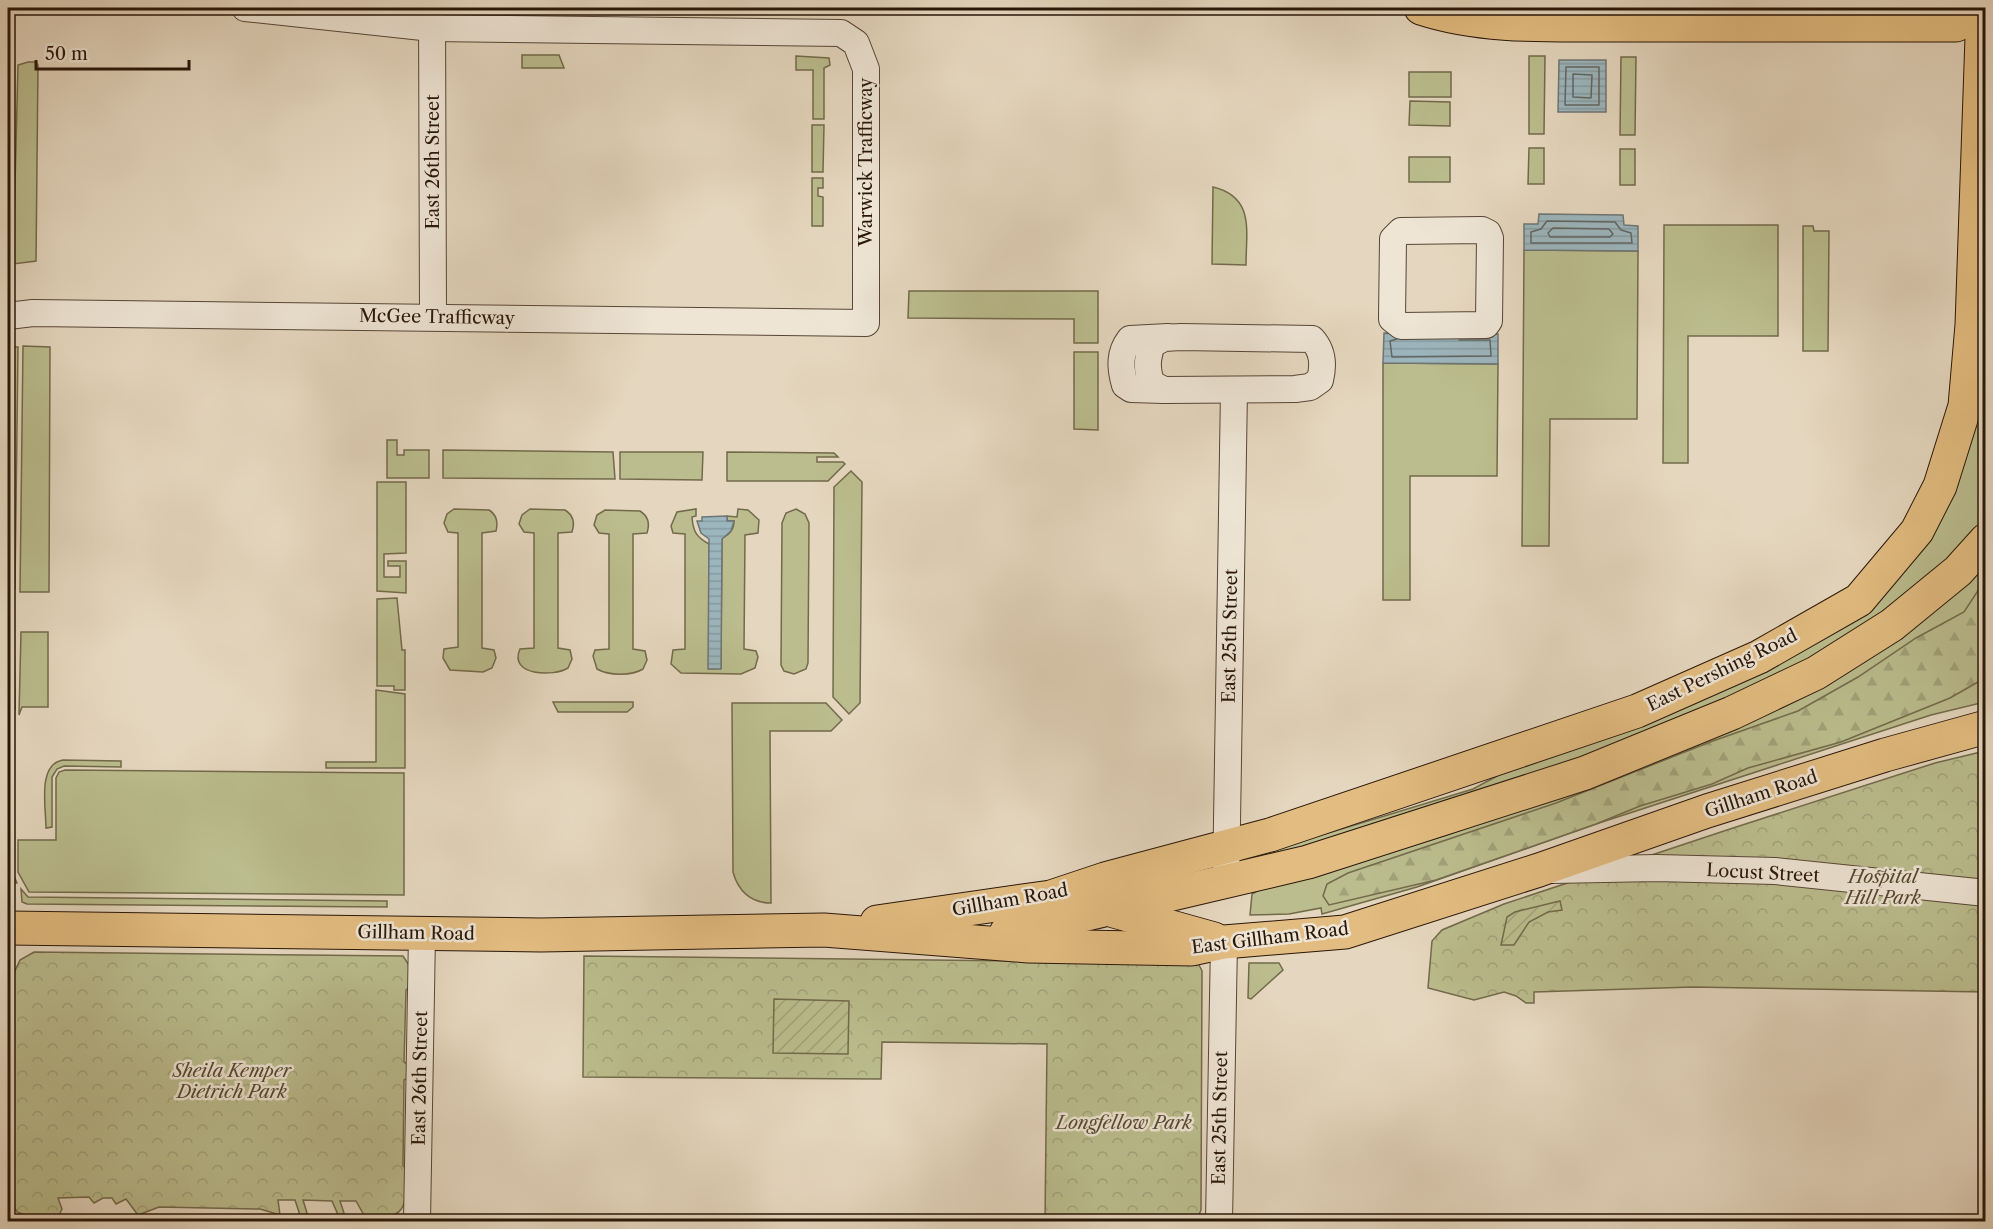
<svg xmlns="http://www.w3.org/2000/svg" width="1993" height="1229" font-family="'Libre Caslon Text',serif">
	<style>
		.grass { fill: #bbbd8e; stroke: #726a4b; stroke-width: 1.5 }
		.forest { fill: url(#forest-firs); stroke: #726a4b; stroke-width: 1.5 }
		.park { fill: url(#park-crowns); stroke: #726a4b; stroke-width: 1.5 }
		.garden { fill: url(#garden-furrows); stroke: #726a4b; stroke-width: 1.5 }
		.water { fill: url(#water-rules); stroke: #6e7675; stroke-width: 1.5 }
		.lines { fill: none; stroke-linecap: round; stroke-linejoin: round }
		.shore { stroke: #626663; stroke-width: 1.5 }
		.minor-casing { stroke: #574636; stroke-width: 28 }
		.major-casing { stroke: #281608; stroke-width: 35 }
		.minor { stroke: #eee5d5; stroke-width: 26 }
		.major { stroke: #e2bc80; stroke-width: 33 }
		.labels { text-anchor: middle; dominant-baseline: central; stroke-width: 5; stroke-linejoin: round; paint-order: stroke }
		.street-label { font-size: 18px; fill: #281608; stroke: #eee5d5 }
		.park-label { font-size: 18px; font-style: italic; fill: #544830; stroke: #eee5d5 }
	</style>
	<defs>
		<pattern id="forest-firs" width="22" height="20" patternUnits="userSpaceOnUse" patternTransform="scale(1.5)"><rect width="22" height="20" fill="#bbbd8e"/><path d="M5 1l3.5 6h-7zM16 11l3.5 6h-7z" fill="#a1a279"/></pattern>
		<pattern id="park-crowns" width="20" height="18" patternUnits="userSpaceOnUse" patternTransform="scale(1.5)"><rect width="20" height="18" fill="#bbbd8e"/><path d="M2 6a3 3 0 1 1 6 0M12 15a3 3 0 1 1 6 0" fill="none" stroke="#a1a279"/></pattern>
		<pattern id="garden-furrows" width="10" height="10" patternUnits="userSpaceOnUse" patternTransform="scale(1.5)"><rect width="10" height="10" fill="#bbbd8e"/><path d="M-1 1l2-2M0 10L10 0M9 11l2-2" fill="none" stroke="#a1a279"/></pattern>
		<pattern id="water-rules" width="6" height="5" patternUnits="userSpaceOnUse" patternTransform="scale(1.5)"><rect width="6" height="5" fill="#9cb6be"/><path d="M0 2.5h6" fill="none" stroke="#869ca2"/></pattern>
	</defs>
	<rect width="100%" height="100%" fill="#e5d7bf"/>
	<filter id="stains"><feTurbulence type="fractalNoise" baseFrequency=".00333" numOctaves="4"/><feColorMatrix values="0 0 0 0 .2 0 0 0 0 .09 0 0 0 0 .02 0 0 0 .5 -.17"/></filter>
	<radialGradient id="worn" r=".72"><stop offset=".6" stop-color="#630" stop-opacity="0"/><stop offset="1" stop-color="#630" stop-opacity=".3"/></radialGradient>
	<!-- grass -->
	<g class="grass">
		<path d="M 522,55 L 559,55 L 564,68 L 522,68 Z"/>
		<path d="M 796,56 L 829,58 L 830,65 L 824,68 L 824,119 L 813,119 L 813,70 L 796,70 Z"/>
		<path d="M 1529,56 L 1545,56 L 1544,134 L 1529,134 Z"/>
		<path d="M 1621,57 L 1636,57 L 1635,135 L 1620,135 Z"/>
		<path d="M 28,62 L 36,62 L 38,65 L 36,261 L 13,264 L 18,65 Z"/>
		<rect x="1409" y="72" width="42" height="25"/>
		<path d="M 1410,101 L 1450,102 L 1450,126 L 1409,125 Z"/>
		<path d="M 812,125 L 824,125 L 823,172 L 812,172 Z"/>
		<path d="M 1529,148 L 1544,148 L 1544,184 L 1528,184 Z"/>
		<rect x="1620" y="149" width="15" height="36"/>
		<rect x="1409" y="157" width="41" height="25"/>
		<path d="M 812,178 L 823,178 L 823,188 L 818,188 L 818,196 L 823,197 L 823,226 L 812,226 Z"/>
		<path d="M 1213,187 C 1255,197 1246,231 1246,265 L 1212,264 Z"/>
		<path d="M 1664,225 L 1778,225 L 1778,336 L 1688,336 L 1688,463 L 1663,463 Z"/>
		<path d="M 1803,226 L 1813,226 L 1814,231 L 1829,231 L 1828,351 L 1803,351 Z"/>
		<path d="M 1524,250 L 1638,251 L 1637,419 L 1550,419 L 1549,546 L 1522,546 Z"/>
		<path d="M 909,291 L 1098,291 L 1098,343 L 1074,343 L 1074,319 L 908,318 Z"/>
		<path d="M 23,346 L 50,347 L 49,592 L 20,592 Z"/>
		<path d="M 13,347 L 18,347 L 15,590 L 11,581 Z"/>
		<path d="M 1074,352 L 1098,352 L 1098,430 L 1074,429 Z"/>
		<path d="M 1383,363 L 1498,364 L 1497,476 L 1410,476 L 1410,600 L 1383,600 Z"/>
		<path d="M 1985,370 L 1985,520 L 1968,540 L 1922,585 L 1831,651 L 1637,739 L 1403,818 L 1257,860 L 1256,855 L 1473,789 L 1499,775 L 1835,630 L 1975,426 Z"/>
		<path d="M 387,440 L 397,440 L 397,455 L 404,455 L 404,450 L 429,450 L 429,478 L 387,478 Z"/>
		<path d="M 443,450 L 613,452 L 615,479 L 443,478 Z"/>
		<path d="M 620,452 L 703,452 L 702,480 L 620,479 Z"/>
		<path d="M 727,452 L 834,453 L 838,457 L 817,457 L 817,462 L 843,462 L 845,464 L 828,481 L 727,481 Z"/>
		<path d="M 851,471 L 862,482 L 860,703 L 849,714 L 833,697 L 834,487 Z"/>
		<path d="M 377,482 L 406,482 L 406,553 L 384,554 L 384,577 L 400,577 L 400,566 L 388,566 L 388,561 L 406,561 L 406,593 L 377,591 Z"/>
		<path d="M 454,509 L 489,510 C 497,515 498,523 496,531 L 482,533 L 482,648 L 494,650 L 496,658 L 492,668 L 483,672 L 450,670 L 443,658 L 444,649 L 458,647 L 458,533 L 448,532 L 444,523 L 447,514 Z"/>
		<path d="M 530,509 L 565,510 C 573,515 575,523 572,532 L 558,533 L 558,648 L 570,650 L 572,659 L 568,668 C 554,677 508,676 520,649 L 534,648 L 534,533 L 524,532 L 519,524 L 522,515 Z"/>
		<path d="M 696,509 L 696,516 L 692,517 C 693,531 696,537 709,544 L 709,669 L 721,668 L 722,538 C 729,535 734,529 734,521 L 727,521 L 727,516 L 737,517 L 738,509 L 748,510 L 759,520 L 758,533 L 745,535 L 744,649 L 756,651 L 758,657 L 755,668 L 741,674 L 681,673 L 671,664 L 673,650 L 685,649 L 685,534 L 673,533 L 671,526 L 677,512 Z"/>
		<path d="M 796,509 L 805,514 L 809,523 L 808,663 L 806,669 L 794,674 L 784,671 L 781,665 L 782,523 L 786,513 Z"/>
		<path d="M 605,510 L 640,511 C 648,516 650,524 647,533 L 633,534 L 633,649 L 645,651 L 647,660 L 643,669 C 632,676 609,676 597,669 L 593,656 L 595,650 L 609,649 L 609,534 L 599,533 L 594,525 L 597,515 Z"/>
		<path d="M 1985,557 L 1985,702 L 1931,715 L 1596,824 L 1417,887 L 1322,914 L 1321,908 L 1289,914 L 1250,915 L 1252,894 L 1259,890 L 1318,875 L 1450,834 L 1681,748 Z"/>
		<path d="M 397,598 L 402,650 L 405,650 L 405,690 L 394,690 L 394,686 L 377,686 L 377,599 Z"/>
		<path d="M 21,632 L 48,632 L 48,707 L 22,707 L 19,715 Z"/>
		<path d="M 14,633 L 15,709 L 14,713 L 10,707 L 11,638 Z"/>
		<path d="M 376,690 L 405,694 L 405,768 L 326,768 L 326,762 L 376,762 Z"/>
		<path d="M 553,702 L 633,702 L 633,707 L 627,712 L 558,712 Z"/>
		<path d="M 732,703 L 826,703 L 842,720 L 831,731 L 770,731 L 771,903 C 751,903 738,891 733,872 Z"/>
		<path d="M 13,759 L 13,874 L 17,883 L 9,884 L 10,765 Z"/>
		<path d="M 63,760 L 121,761 L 121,767 L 64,766 L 57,769 L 52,777 L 52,827 L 46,828 C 46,808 37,764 63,760 Z"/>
		<path d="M 65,770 L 404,773 L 404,895 L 29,892 L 18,872 L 18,840 L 56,840 L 56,778 L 59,772 Z"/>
		<path d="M 21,889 L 28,897 L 387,901 L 387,907 L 27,904 L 22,902 Z"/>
		<path d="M 1249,963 L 1279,963 L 1283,970 L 1251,999 L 1248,998 Z"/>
	</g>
	<!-- forest -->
	<path class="forest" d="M 1985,580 L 1985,678 L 1950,698 L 1841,742 L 1748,768 L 1712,784 L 1640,806 L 1596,824 L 1436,880 L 1329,905 L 1323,896 L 1327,884 L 1348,873 L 1556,803 L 1710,742 L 1798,711 L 1858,677 L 1916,638 L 1964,612 Z"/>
	<!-- park -->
	<g class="park">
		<path d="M 1985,751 L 1985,992 L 1693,987 L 1534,992 L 1534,1003 L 1526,1003 L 1516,996 L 1504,992 L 1474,1000 L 1428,988 L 1432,941 L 1442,930 L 1504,904 L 1730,829 L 1935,763 Z"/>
		<path d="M 34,952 L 403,956 L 410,967 L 409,987 L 406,990 L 404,1062 L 409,1065 L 408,1078 L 404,1080 L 403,1166 L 407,1169 C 406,1206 408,1221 365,1217 L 356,1201 L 340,1201 L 344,1213 L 339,1217 L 332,1201 L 303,1200 L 307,1213 L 304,1216 L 300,1215 L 295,1200 L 278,1200 L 280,1215 L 260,1209 L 159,1207 L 138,1215 L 126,1199 L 116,1204 L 112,1198 L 103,1198 L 94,1203 L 89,1197 L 58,1198 L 62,1209 L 59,1215 L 25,1215 L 17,1212 L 11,1200 L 14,973 L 20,960 Z"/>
		<path d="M 584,956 L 1198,963 L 1202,971 L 1201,1210 L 1196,1221 L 1045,1221 L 1047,1044 L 882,1042 L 881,1079 L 583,1077 Z"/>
	</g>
	<!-- garden -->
	<g class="garden">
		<path d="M 1560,901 L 1562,910 L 1548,912 L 1529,922 L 1514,945 L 1501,945 L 1507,917 L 1515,912 Z"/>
		<path d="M 774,999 L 849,1001 L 848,1054 L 773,1053 Z"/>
	</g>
	<!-- water -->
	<g class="water">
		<path d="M 1559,60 L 1606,60 L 1606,112 L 1558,112 Z"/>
		<path d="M 1539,214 L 1623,215 L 1624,225 L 1638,226 L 1638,251 L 1524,250 L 1524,224 L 1538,224 Z"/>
		<path d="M 1384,333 L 1498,334 L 1498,364 L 1383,363 Z"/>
		<path d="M 727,516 L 727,521 L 734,521 L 731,531 L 722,539 L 721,669 L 708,669 L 709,539 L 701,533 L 697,521 L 702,521 L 702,517 Z"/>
	</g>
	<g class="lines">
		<!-- shore -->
		<g class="shore">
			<path d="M 1566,67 L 1599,67 L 1599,105 L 1565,105 Z"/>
			<path d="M 1573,74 L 1592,75 L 1591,98 L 1573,97 Z"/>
			<path d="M 1547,221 L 1615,222 L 1621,230 L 1631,233 L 1632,243 L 1531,243 L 1531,232 L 1541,229 Z"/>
			<path d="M 1553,228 L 1609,229 L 1613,234 L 1610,237 L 1550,237 L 1548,233 Z"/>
			<path d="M 1397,339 L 1390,341 L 1392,357 L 1491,356 L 1490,340 L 1459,340"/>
		</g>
		<!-- minor casing -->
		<g class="minor-casing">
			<g id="minor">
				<path d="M 432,8 L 433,316"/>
				<path d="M 1482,230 L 1488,233 L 1490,238 L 1489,321 L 1486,325 L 1401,326 L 1392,319 L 1393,239 L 1401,231 Z"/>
				<path d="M 8,316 L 33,313 L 866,323 L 866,69 L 856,43 L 841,33 L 432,28 L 245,8"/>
				<path d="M 1181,337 L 1312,339 C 1323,351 1324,364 1320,380 L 1310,387 L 1295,389 L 1164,390 L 1152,384 C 1146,369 1147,359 1152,344 L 1164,338 Z"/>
				<path d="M 1164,390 L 1131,389 L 1125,385 C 1120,368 1119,353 1130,339 L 1168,337"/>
				<path d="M 1552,870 L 1657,868 L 1775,871 L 1986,893"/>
				<path d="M 1226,883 L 1234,390"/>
				<path d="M 417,1222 L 422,934"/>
				<path d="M 1219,1222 L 1224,942"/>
			</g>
		</g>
		<!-- major casing -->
		<g class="major-casing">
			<g id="major">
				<path d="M 1421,8 C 1488,30 1563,24 1633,25 C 1741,25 1849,26 1956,25 L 1986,11"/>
				<path d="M 1114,911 L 1214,939"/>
				<path d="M 877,922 L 1051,897 L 1105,879 L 1270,835 L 1637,711 L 1759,657 L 1859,600 L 1917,531 L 1940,486 L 1965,406 L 1972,325 L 1983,8"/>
				<path d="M 8,928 L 541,935 L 824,930 L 1028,946 L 1192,949 L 1224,942 L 1345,932 L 1539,870 L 1707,811 L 1885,755 L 1986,727"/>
				<path d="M 1006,933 L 1308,862 L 1585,773 L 1732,713 L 1816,673 L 1892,625 L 1958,571 L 1986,540"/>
			</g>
		</g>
		<!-- minor -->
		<use href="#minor" class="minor"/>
		<!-- major -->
		<use href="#major" class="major"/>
	</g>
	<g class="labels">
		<!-- street labels -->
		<g class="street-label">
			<text transform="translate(433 162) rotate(-90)">East 26th Street</text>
			<text transform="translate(866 162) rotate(-90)">Warwick Trafficway</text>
			<text transform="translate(437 317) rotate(1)">McGee Trafficway</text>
			<text transform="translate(1230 636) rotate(-89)">East 25th Street</text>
			<text transform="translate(1722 670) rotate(-26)">East Pershing Road</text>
			<text transform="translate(1761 794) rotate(-18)">Gillham Road</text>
			<text transform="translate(1763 873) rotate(3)">Locust Street</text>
			<text transform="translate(1010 900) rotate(-10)">Gillham Road</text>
			<text transform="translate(416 933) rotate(1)">Gillham Road</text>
			<text transform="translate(1270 938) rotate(-7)">East Gillham Road</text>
			<text transform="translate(420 1078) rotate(-89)">East 26th Street</text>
			<text transform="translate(1220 1118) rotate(-89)">East 25th Street</text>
		</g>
		<!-- park labels -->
		<g class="park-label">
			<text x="1883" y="877">Hospital<tspan x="1883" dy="21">Hill Park</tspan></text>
			<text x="232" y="1071">Sheila Kemper<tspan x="232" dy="21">Dietrich Park</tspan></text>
			<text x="1124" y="1123">Longfellow Park</text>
		</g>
	</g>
	<!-- margin -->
	<rect width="1993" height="1229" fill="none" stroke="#e5d7bf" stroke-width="30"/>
	<rect x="9" y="9" width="1975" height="1211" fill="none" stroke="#281608" stroke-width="3"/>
	<rect x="15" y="15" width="1963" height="1199" fill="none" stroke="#281608" stroke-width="1.5"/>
	<!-- scale -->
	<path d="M36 60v9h153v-9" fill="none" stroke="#281608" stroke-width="3"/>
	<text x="45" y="60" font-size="18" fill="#281608" stroke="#eee5d5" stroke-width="4.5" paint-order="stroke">50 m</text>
	<rect width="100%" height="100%" filter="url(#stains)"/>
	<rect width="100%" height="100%" fill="url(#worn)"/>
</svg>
